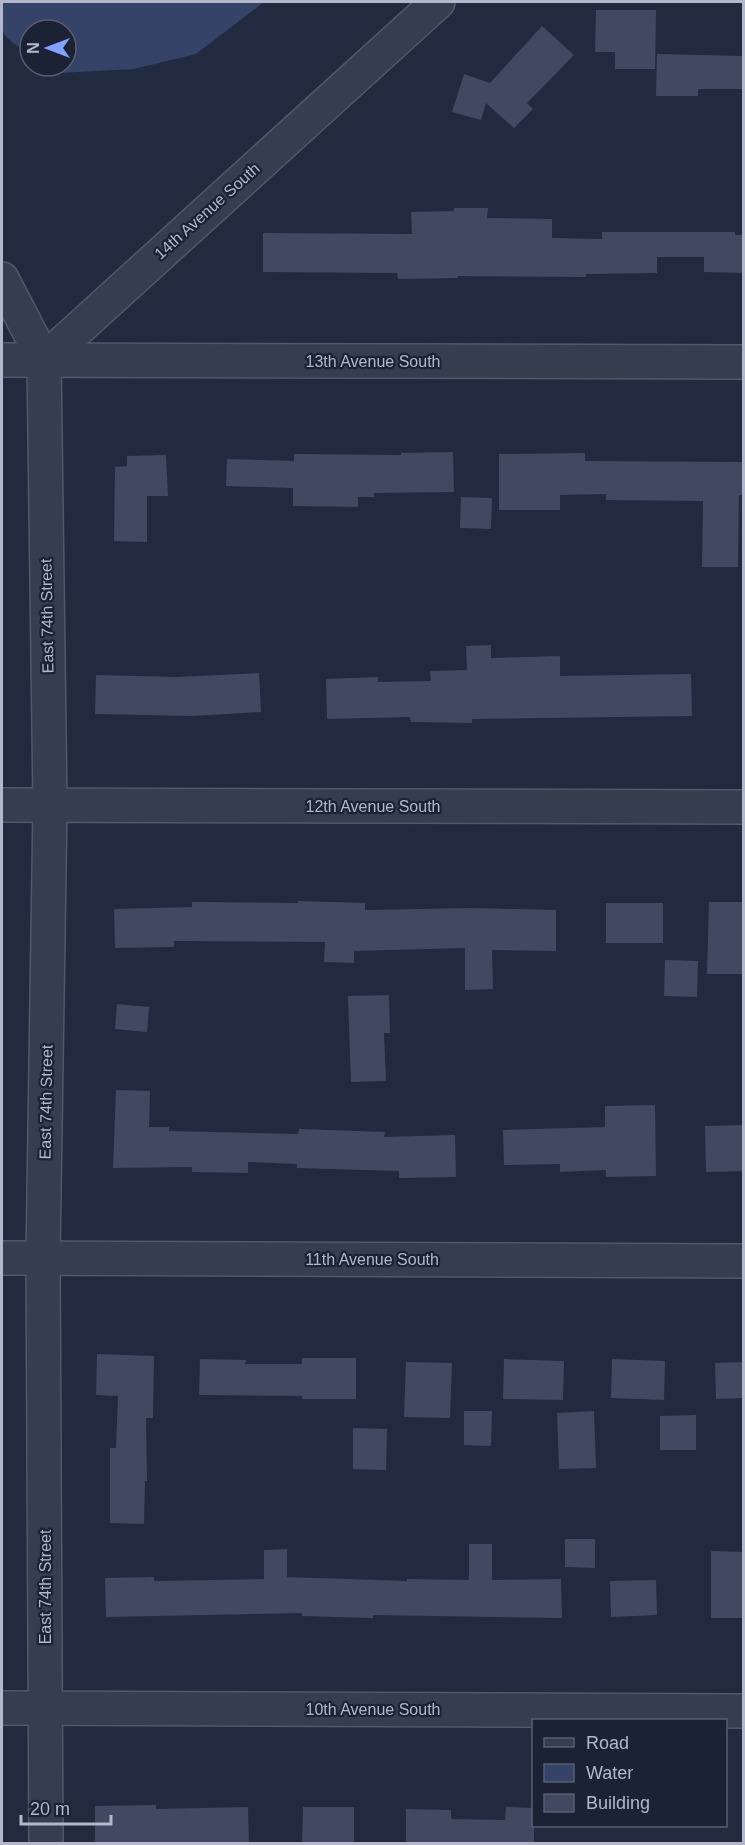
<svg xmlns="http://www.w3.org/2000/svg" width="745" height="1845" font-family="Arial,sans-serif">
	<style>
		.water { fill: #344367 }
		.building { fill: #404961 }
		.lines { fill: none; stroke-linecap: round; stroke-linejoin: round }
		.minor-casing { stroke: #515869; stroke-width: 36 }
		.minor { stroke: #363d4f; stroke-width: 33 }
		.labels { text-anchor: middle; dominant-baseline: central; stroke-width: 4.5; stroke-linejoin: round; paint-order: stroke }
		.street-label { font-size: 16px; fill: #b2b8ca; stroke: #1b2233 }
	</style>
	<rect width="100%" height="100%" fill="#222a3f"/>
	<!-- water -->
	<path class="water" d="M 2,2 L 264,2 L 196,54 L 134,69 L 60,73 L 49,66 L 66,66 L 66,30 L 30,30 L 30,54 C 0,34 1,38 2,2 Z"/>
	<!-- building -->
	<g class="building">
		<path d="M 596,10 L 656,10 L 655,69 L 615,69 L 615,52 L 595,52 Z"/>
		<path d="M 542,26 L 574,55 L 527,103 L 533,109 L 514,128 L 486,103 L 481,120 L 452,112 L 464,74 L 490,83 Z"/>
		<path d="M 657,54 L 743,56 L 742,89 L 698,89 L 698,96 L 656,96 Z"/>
		<path d="M 454,208 L 488,208 L 487,218 L 552,219 L 552,238 L 602,239 L 602,232 L 735,232 L 735,235 L 744,235 L 744,273 L 704,272 L 704,257 L 657,257 L 657,273 L 586,274 L 586,277 L 458,276 L 458,278 L 398,279 L 397,273 L 263,272 L 263,233 L 412,234 L 411,212 L 454,211 Z"/>
		<path d="M 453,452 L 454,492 L 374,493 L 374,497 L 358,497 L 358,507 L 293,506 L 293,488 L 226,486 L 227,459 L 294,461 L 294,454 L 401,455 L 401,453 Z"/>
		<path d="M 585,453 L 585,461 L 744,462 L 744,495 L 739,495 L 738,567 L 702,567 L 703,501 L 606,500 L 606,494 L 560,495 L 560,510 L 499,510 L 499,454 Z"/>
		<path d="M 166,455 L 168,496 L 147,496 L 147,542 L 114,541 L 115,467 L 127,466 L 127,456 Z"/>
		<path d="M 461,497 L 492,498 L 491,529 L 460,528 Z"/>
		<path d="M 491,645 L 491,658 L 560,656 L 560,676 L 691,674 L 692,716 L 472,719 L 472,723 L 411,722 L 410,717 L 327,719 L 326,679 L 378,677 L 378,682 L 431,681 L 430,671 L 467,670 L 466,646 Z"/>
		<path d="M 259,673 L 261,712 L 192,716 L 95,714 L 96,675 L 177,677 Z"/>
		<path d="M 298,901 L 365,903 L 365,910 L 472,908 L 556,910 L 556,951 L 492,950 L 493,989 L 465,990 L 465,948 L 354,951 L 354,963 L 324,962 L 325,942 L 174,941 L 174,947 L 115,948 L 114,909 L 192,907 L 192,902 L 298,903 Z"/>
		<path d="M 709,902 L 744,902 L 744,974 L 707,974 Z"/>
		<rect x="606" y="903" width="57" height="40"/>
		<path d="M 665,960 L 698,961 L 697,997 L 664,996 Z"/>
		<path d="M 389,995 L 390,1033 L 384,1033 L 386,1081 L 351,1082 L 348,996 Z"/>
		<path d="M 117,1004 L 149,1007 L 147,1032 L 115,1029 Z"/>
		<path d="M 116,1090 L 150,1091 L 149,1127 L 169,1127 L 169,1131 L 298,1134 L 299,1129 L 385,1132 L 384,1137 L 455,1135 L 456,1177 L 399,1178 L 399,1171 L 297,1168 L 297,1164 L 248,1162 L 248,1173 L 192,1172 L 192,1167 L 113,1168 Z"/>
		<path d="M 655,1105 L 656,1176 L 606,1177 L 606,1170 L 560,1172 L 560,1164 L 504,1165 L 503,1130 L 605,1127 L 605,1106 Z"/>
		<path d="M 744,1125 L 744,1171 L 706,1172 L 705,1126 Z"/>
		<path d="M 97,1354 L 154,1356 L 153,1418 L 146,1418 L 147,1481 L 145,1481 L 144,1524 L 110,1523 L 110,1448 L 116,1448 L 118,1396 L 96,1395 Z"/>
		<path d="M 302,1358 L 356,1358 L 356,1399 L 302,1399 L 302,1396 L 199,1395 L 200,1359 L 246,1360 L 245,1364 L 302,1364 Z"/>
		<path d="M 504,1359 L 564,1361 L 563,1400 L 503,1399 Z"/>
		<path d="M 612,1359 L 665,1361 L 664,1400 L 611,1398 Z"/>
		<path d="M 406,1362 L 452,1363 L 450,1418 L 404,1417 Z"/>
		<path d="M 744,1362 L 744,1398 L 716,1399 L 715,1363 Z"/>
		<path d="M 464,1411 L 492,1411 L 491,1446 L 464,1445 Z"/>
		<path d="M 594,1411 L 596,1468 L 559,1469 L 557,1413 Z"/>
		<path d="M 696,1415 L 696,1450 L 660,1450 L 660,1416 Z"/>
		<path d="M 353,1428 L 387,1429 L 386,1470 L 353,1469 Z"/>
		<path d="M 565,1539 L 595,1539 L 595,1568 L 565,1567 Z"/>
		<path d="M 469,1544 L 492,1544 L 492,1580 L 561,1579 L 562,1618 L 373,1615 L 373,1618 L 302,1616 L 302,1613 L 106,1617 L 105,1578 L 154,1577 L 154,1581 L 264,1579 L 264,1550 L 287,1549 L 287,1577 L 407,1581 L 407,1579 L 469,1580 Z"/>
		<path d="M 711,1551 L 744,1552 L 744,1618 L 711,1618 Z"/>
		<path d="M 656,1580 L 657,1615 L 611,1617 L 610,1581 Z"/>
		<path d="M 156,1805 L 156,1809 L 248,1807 L 249,1844 L 95,1844 L 95,1806 Z"/>
		<path d="M 303,1807 L 354,1807 L 354,1844 L 302,1844 Z"/>
		<path d="M 506,1807 L 534,1808 L 534,1844 L 406,1844 L 406,1809 L 451,1810 L 451,1819 L 505,1820 Z"/>
	</g>
	<g class="lines">
		<!-- minor casing -->
		<g class="minor-casing">
			<g id="minor">
				<path d="M 2,279 L 44,360 L 50,805 L 43,1258 L 46,1844"/>
				<path d="M 2,360 L 744,362"/>
				<path d="M 44,360 L 438,2"/>
				<path d="M 2,805 L 744,807"/>
				<path d="M 2,1258 L 744,1261"/>
				<path d="M 2,1708 L 744,1711"/>
			</g>
		</g>
		<!-- minor -->
		<use href="#minor" class="minor"/>
	</g>
	<g class="labels">
		<!-- street labels -->
		<g class="street-label">
			<text transform="translate(207 211) rotate(-42)">14th Avenue South</text>
			<text x="373" y="361">13th Avenue South</text>
			<text transform="translate(47 616) rotate(-91)">East 74th Street</text>
			<text x="373" y="806">12th Avenue South</text>
			<text transform="translate(46 1102) rotate(-89)">East 74th Street</text>
			<text x="372" y="1259">11th Avenue South</text>
			<text transform="translate(45 1587) rotate(-90)">East 74th Street</text>
			<text x="373" y="1709">10th Avenue South</text>
		</g>
	</g>
	<!-- border -->
	<rect width="745" height="1845" fill="none" stroke="#b2b8ca" stroke-width="6"/>
	<!-- legend -->
	<rect x="532" y="1719" width="195" height="108" fill="#1b2233" stroke="#575e6f" stroke-width="1.5"/>
	<rect x="544" y="1738" width="30" height="9" fill="#363d4f" stroke="#575e6f" stroke-width="1.5"/>
	<text x="586" y="1749" font-size="18" fill="#b2b8ca">Road</text>
	<rect x="544" y="1764" width="30" height="18" fill="#344367" stroke="#575e6f" stroke-width="1.5"/>
	<text x="586" y="1779" font-size="18" fill="#b2b8ca">Water</text>
	<rect x="544" y="1794" width="30" height="18" fill="#404961" stroke="#575e6f" stroke-width="1.5"/>
	<text x="586" y="1809" font-size="18" fill="#b2b8ca">Building</text>
	<!-- north arrow -->
	<g transform="translate(48 48) rotate(270)"><circle r="28" fill="#1b2233" stroke="#575e6f" stroke-width="1.5"/>
	<path d="M0-4.5L10 22L0 15L-10 22Z" fill="#81a1ff"/>
	<text y="-9" font-size="16" font-weight="bold" text-anchor="middle" fill="#b2b8ca">N</text>
	</g>
	<!-- scale -->
	<path d="M21 1815v9h90v-9" fill="none" stroke="#b2b8ca" stroke-width="3"/>
	<text x="30" y="1815" font-size="18" fill="#b2b8ca" stroke="#1b2233" stroke-width="4.5" paint-order="stroke">20 m</text>
</svg>
